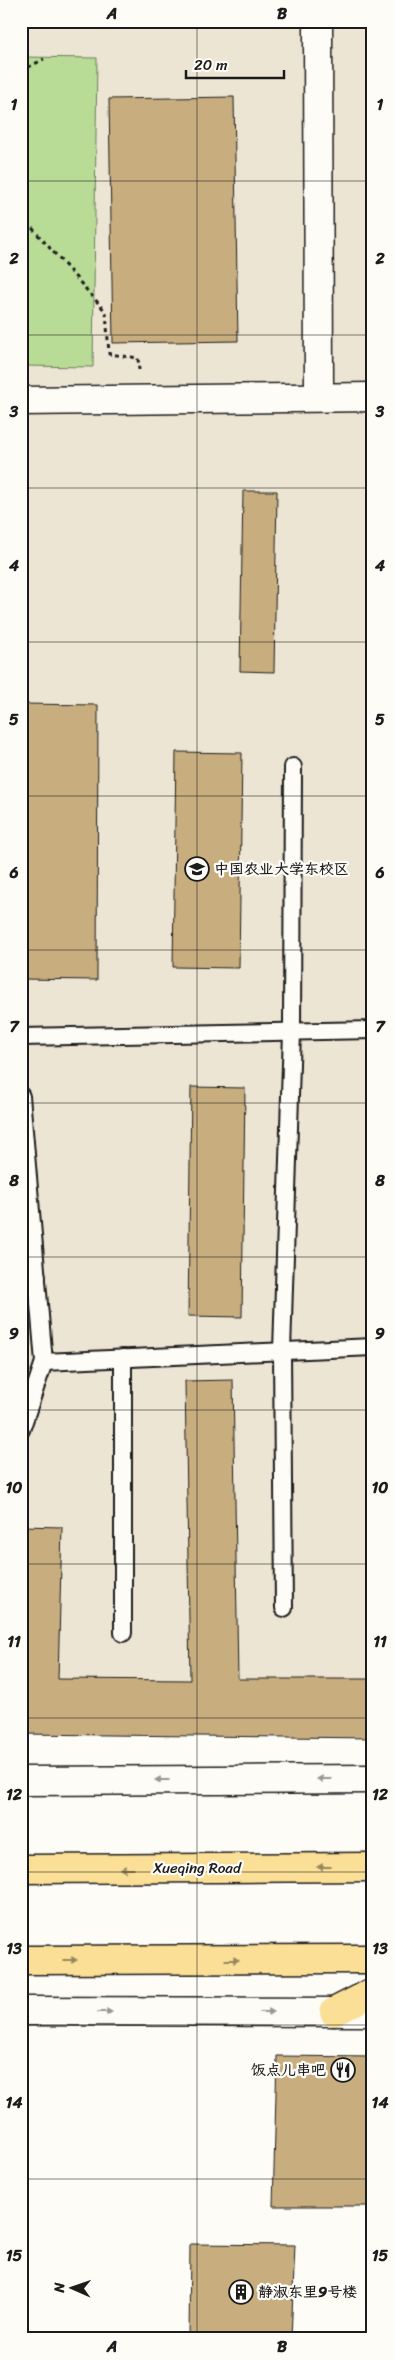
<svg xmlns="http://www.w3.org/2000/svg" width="394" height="2360" font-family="Sriracha,'LXGW WenKai TC',sans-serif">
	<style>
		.built { fill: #ede5d3 }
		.green { fill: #b8dc96; stroke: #6a7c59 }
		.building { fill: #c8ae7f; stroke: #1c1c1c }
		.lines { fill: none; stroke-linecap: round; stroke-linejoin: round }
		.lane-casing { stroke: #1c1c1c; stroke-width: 20 }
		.street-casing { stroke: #1c1c1c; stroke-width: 31 }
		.secondary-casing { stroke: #1c1c1c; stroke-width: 31 }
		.primary-casing { stroke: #1c1c1c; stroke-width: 31 }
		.path { stroke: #1c1c1c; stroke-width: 3; stroke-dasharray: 4 4; stroke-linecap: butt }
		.lane { stroke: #fdfcf7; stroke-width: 16 }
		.street { stroke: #fdfcf7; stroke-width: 28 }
		.secondary { stroke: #fdfcf7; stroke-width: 28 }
		.primary { stroke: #fbdf96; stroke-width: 28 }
		.oneway { fill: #989794 }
		.oneway2 { fill: #97875f }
		.grid { fill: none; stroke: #1c1c1c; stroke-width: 1; stroke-opacity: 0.55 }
		.labels { text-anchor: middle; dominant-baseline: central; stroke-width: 4.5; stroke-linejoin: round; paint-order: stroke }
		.poi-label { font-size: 15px; font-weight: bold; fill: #1c1c1c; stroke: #fdfcf7; text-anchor: start }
		.street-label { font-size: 15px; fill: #1c1c1c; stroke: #fdfcf7 }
		.neatline { fill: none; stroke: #1c1c1c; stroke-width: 2 }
		.grid-label { font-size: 16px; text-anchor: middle; font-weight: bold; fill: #1c1c1c }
	</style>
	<rect width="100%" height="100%" fill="#fdfcf7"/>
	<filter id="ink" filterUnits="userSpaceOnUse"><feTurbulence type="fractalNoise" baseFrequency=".02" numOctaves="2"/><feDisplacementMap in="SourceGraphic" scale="10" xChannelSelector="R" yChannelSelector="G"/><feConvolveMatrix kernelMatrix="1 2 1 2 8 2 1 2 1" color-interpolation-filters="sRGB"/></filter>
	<g filter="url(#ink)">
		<!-- built -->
		<path class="built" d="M 21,21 L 373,21 L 373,1716 L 21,1723 Z"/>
		<!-- green -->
		<path class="green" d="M 21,57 L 97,58 L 93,367 L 21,366 Z"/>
		<!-- building -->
		<g class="building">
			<path d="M 234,97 L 238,341 L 113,343 L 109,99 Z"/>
			<path d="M 243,491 L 277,491 L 274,672 L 240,671 Z"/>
			<path d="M 21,704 L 98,705 L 97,980 L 21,979 Z"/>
			<path d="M 176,752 L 242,753 L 239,968 L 173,967 Z"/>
			<path d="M 191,1087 L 245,1088 L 242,1317 L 188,1316 Z"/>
			<path d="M 233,1380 L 238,1679 L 373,1679 L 373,1738 L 21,1734 L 21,1526 L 62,1527 L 58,1679 L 190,1680 L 185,1381 Z"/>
			<path d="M 277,2056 L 373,2057 L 373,2206 L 273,2206 Z"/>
			<path d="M 190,2244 L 295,2245 L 291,2339 L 189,2339 Z"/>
		</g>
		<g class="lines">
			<!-- lane casing -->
			<g class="lane-casing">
				<g id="lane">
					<path d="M 21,1037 L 373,1030"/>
					<path d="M 21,1096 L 44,1362"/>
					<path d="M 21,1278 L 37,1276"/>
					<path d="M 21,1430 L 44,1362 L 373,1347"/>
					<path d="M 284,1608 L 282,1351 L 292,1032 L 293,767"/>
					<path d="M 123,1633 L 123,1358"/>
				</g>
			</g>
			<!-- street casing -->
			<g class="street-casing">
				<g id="street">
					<path d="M 318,21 L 319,397"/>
					<path d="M 21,401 L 373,397"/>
				</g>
			</g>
			<!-- secondary casing -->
			<g class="secondary-casing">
				<g id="secondary">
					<path d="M 21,1781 L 373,1779"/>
					<path d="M 21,2011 L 373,2012"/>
				</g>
			</g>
			<!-- primary casing -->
			<g class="primary-casing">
				<g id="primary">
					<path d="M 21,1869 L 373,1867"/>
					<path d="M 21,1960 L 373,1959"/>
					<path d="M 334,2012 L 373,1992"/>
				</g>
			</g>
			<!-- path -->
			<g class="path">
				<path d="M 21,71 L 44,59"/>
				<path d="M 21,207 L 27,222 L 106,312 L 109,354 L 138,358 L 139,370"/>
			</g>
			<!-- lane -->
			<use href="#lane" class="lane"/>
			<!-- street -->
			<use href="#street" class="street"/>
			<!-- secondary -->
			<use href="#secondary" class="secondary"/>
			<!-- primary -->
			<use href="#primary" class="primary"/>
		</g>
		<!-- one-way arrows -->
		<defs><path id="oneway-solid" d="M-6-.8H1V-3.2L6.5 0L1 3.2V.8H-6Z" transform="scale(1.25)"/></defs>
		<g class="oneway">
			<use href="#oneway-solid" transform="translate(324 1779) rotate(180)"/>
			<use href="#oneway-solid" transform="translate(162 1780) rotate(180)"/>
			<use href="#oneway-solid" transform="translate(105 2012)"/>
			<use href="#oneway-solid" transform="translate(267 2012)"/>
		</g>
		<g class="oneway2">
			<use href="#oneway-solid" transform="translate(324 1867) rotate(180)"/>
			<use href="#oneway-solid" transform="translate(127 1869) rotate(180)"/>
			<use href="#oneway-solid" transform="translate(70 1960)"/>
			<use href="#oneway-solid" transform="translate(232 1960)"/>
		</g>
	</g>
	<!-- grid -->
	<path class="grid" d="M 197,21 L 197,2339M 21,181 L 373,181M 21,335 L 373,335M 21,488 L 373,488M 21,642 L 373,642M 21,796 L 373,796M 21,950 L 373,950M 21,1103 L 373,1103M 21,1257 L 373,1257M 21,1410 L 373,1410M 21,1564 L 373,1564M 21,1718 L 373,1718M 21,1872 L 373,1872M 21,2025 L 373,2025M 21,2179 L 373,2179"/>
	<!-- icons -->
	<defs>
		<g id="university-ring" transform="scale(1.25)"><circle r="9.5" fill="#fdfcf7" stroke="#1c1c1c" stroke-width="1.5"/><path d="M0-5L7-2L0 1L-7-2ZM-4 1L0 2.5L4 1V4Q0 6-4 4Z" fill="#1c1c1c"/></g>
		<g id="restaurant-ring" transform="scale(1.25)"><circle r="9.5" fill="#fdfcf7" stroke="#1c1c1c" stroke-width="1.5"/><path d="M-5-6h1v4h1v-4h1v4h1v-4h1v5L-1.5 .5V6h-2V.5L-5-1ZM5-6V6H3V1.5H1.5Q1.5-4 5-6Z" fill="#1c1c1c"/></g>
		<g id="building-ring" transform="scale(1.25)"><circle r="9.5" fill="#fdfcf7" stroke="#1c1c1c" stroke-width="1.5"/><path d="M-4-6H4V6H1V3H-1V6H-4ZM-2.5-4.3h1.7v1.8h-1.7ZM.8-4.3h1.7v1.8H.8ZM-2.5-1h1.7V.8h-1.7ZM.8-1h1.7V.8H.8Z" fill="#1c1c1c"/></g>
	</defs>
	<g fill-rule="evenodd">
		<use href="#university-ring" x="197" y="869"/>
		<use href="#restaurant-ring" x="343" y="2070"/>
		<use href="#building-ring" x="241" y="2292"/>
	</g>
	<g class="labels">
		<!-- poi labels -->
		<g class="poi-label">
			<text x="214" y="869">中国农业大学东校区</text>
			<text x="326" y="2070" text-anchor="end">饭点儿串吧</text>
			<text x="258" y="2292">静淑东里9号楼</text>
		</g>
		<!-- street labels -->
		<g class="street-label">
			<text x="197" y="1868">Xueqing Road</text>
		</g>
	</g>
	<!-- margin -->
	<rect width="394" height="2360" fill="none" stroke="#fdfcf7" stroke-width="55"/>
	<!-- north arrow -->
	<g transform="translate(72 2288) rotate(272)" stroke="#fdfcf7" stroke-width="4" paint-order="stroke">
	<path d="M0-4L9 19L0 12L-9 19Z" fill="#1c1c1c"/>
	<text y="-8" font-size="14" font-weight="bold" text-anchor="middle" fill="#1c1c1c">N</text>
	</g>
	<!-- scale -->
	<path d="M186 70v8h98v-8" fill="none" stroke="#1c1c1c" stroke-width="2.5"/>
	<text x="194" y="70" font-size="15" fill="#1c1c1c" stroke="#fdfcf7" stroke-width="4" paint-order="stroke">20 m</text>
	<rect x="28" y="28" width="338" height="2304" class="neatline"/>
	<g class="grid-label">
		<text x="112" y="19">A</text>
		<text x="282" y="19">B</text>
		<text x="14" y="110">1</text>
		<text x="380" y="110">1</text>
		<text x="14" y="264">2</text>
		<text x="380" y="264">2</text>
		<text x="14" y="417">3</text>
		<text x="380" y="417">3</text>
		<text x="14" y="571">4</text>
		<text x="380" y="571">4</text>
		<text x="14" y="725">5</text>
		<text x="380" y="725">5</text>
		<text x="14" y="878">6</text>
		<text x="380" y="878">6</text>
		<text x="14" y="1032">7</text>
		<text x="380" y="1032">7</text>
		<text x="14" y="1186">8</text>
		<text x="380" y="1186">8</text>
		<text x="14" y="1339">9</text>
		<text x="380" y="1339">9</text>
		<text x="14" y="1493">10</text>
		<text x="380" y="1493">10</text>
		<text x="14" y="1647">11</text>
		<text x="380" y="1647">11</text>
		<text x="14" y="1800">12</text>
		<text x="380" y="1800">12</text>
		<text x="14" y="1954">13</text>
		<text x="380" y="1954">13</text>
		<text x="14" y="2108">14</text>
		<text x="380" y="2108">14</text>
		<text x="14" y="2261">15</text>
		<text x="380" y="2261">15</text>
		<text x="112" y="2352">A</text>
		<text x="282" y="2352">B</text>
	</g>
</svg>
